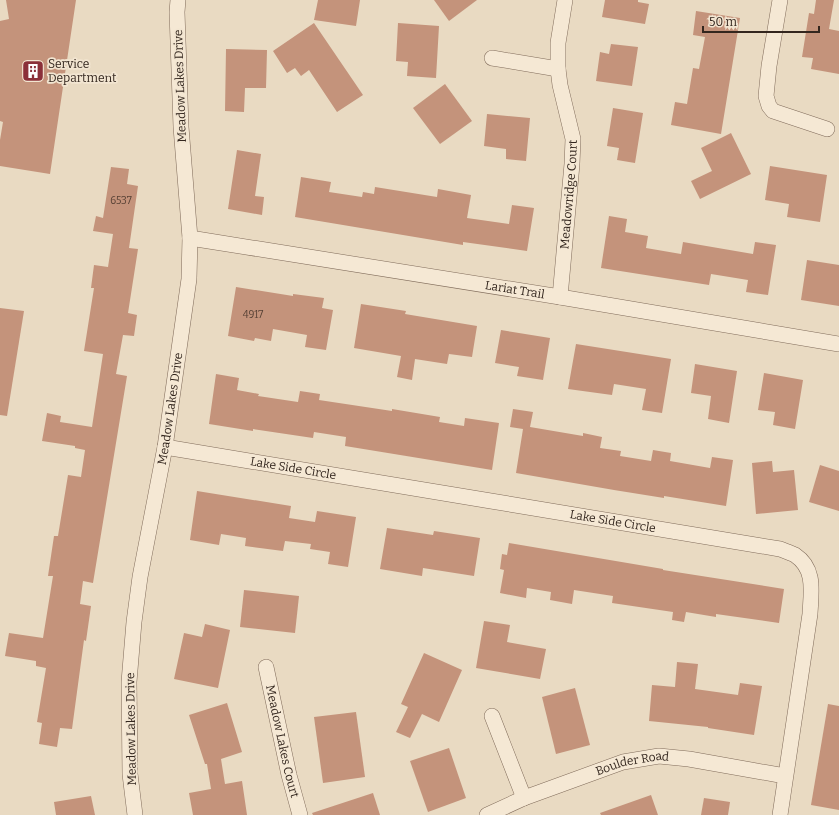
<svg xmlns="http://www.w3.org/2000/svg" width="839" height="815" font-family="Bitter,serif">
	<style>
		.building { fill: #c4937b }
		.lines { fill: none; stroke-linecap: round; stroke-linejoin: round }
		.minor-casing { stroke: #816c5b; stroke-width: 16 }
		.minor { stroke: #f5e8d4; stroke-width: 15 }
		.labels { text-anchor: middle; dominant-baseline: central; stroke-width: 3.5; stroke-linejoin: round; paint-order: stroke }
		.number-label { font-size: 10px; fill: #574135 }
		.poi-label { font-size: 12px; fill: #33261e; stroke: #f2e5d1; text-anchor: start }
		.street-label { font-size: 12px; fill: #33261e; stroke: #f2e5d1 }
	</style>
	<rect width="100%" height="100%" fill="#e9dac2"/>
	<!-- building -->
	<g class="building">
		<path d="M 6,0 L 76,0 L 50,174 L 0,166 L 0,140 L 3,122 L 0,121 L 0,21 L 9,19 Z"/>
		<path d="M 318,0 L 360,0 L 356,26 L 314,20 Z"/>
		<path d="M 434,0 L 477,0 L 449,21 Z"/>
		<path d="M 605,0 L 638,0 L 638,2 L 649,4 L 645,24 L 602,17 Z"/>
		<path d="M 816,0 L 834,0 L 829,29 L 839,31 L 839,74 L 811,69 L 813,58 L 802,57 L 809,13 L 814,14 Z"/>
		<path d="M 696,11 L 740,18 L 721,134 L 671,125 L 675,102 L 687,104 L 693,68 L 699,69 L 705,37 L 693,35 Z"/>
		<path d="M 314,23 L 363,95 L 337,112 L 309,70 L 301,76 L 295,68 L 287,73 L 273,51 Z"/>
		<path d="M 398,23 L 439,26 L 436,78 L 407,76 L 408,62 L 396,61 Z"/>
		<path d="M 611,44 L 638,47 L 632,86 L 596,81 L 600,52 L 609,54 Z"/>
		<path d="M 226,49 L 267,50 L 266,88 L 245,88 L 244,112 L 225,111 Z"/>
		<path d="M 445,84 L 472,121 L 440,144 L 413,108 Z"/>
		<path d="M 613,108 L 643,113 L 635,163 L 617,160 L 619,148 L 607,146 Z"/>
		<path d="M 487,114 L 530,118 L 526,161 L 506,159 L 506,149 L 484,146 Z"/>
		<path d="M 731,133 L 751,174 L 700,199 L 691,181 L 712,171 L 701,148 Z"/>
		<path d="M 237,150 L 261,154 L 255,196 L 264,197 L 262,215 L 228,209 Z"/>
		<path d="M 770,166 L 827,175 L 820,222 L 787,217 L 789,204 L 765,200 Z"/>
		<path d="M 111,167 L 129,169 L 127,184 L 138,186 L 129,248 L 138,249 L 128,313 L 137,315 L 134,336 L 123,335 L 116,374 L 127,376 L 93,583 L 83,581 L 80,604 L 91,606 L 86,641 L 84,640 L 72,729 L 60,728 L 57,747 L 39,744 L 42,723 L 37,722 L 46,668 L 36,666 L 36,661 L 5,656 L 9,633 L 43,638 L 53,576 L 48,576 L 54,536 L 58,536 L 68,475 L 81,477 L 85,450 L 75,448 L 75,446 L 42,441 L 47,413 L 61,416 L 60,422 L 92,427 L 103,354 L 84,351 L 94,288 L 91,288 L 94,265 L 108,267 L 113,234 L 93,231 L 96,216 L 103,218 Z"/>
		<path d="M 301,177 L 331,182 L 329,192 L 362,197 L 363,192 L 374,194 L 375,187 L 437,197 L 438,189 L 471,195 L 467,218 L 509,224 L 512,205 L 534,208 L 527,251 L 463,242 L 463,245 L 295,217 Z"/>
		<path d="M 609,216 L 627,219 L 625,232 L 648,236 L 646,248 L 681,254 L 683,242 L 753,254 L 755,242 L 776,245 L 768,295 L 746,292 L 748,280 L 711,274 L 709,285 L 601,268 Z"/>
		<path d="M 807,260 L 839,265 L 839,306 L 801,300 Z"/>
		<path d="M 236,287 L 293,296 L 293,294 L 324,298 L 322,308 L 333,310 L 326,350 L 305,347 L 307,335 L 273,329 L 271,341 L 255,338 L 254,341 L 228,336 Z"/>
		<path d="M 361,304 L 406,311 L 405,314 L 477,326 L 472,357 L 449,354 L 447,364 L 415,359 L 412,380 L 397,377 L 401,356 L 354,348 Z"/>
		<path d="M 0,308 L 24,311 L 7,416 L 0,415 Z"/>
		<path d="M 501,330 L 550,338 L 543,380 L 517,376 L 519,367 L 495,363 Z"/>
		<path d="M 576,344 L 671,359 L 662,413 L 642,410 L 646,389 L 614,384 L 612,395 L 568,389 Z"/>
		<path d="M 695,364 L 737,371 L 729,423 L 708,419 L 711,396 L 691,393 Z"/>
		<path d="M 764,373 L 803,380 L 795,429 L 773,425 L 775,412 L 758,410 Z"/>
		<path d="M 216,374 L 239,378 L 237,390 L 259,394 L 258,396 L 298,402 L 300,391 L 320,394 L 319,400 L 392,411 L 392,409 L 440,417 L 439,422 L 464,426 L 465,418 L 499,423 L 492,470 L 345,446 L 346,437 L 314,432 L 313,438 L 253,429 L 253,431 L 209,424 Z"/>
		<path d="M 513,409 L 533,412 L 530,427 L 583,436 L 583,433 L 602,437 L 600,448 L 621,451 L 620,456 L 651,461 L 653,450 L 671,453 L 670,461 L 710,468 L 712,457 L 733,460 L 726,506 L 664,496 L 664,498 L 614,490 L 516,473 L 523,429 L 510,427 Z"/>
		<path d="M 772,461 L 773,472 L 794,470 L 798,510 L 756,514 L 752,463 Z"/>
		<path d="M 820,465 L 839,471 L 839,511 L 809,502 Z"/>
		<path d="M 197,491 L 291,506 L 289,518 L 315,522 L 317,511 L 356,517 L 348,567 L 328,564 L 330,552 L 310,549 L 311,544 L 285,541 L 283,551 L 245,546 L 246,538 L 221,534 L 219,545 L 190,540 Z"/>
		<path d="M 387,528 L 433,535 L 434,531 L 480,538 L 474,576 L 423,568 L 422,576 L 380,569 Z"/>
		<path d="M 509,543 L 663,569 L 663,570 L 784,589 L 779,623 L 716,614 L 716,617 L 686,612 L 684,622 L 672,620 L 673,612 L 612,603 L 613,596 L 574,590 L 572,604 L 550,600 L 551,592 L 527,588 L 526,598 L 500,593 L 504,570 L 500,569 L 502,554 L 507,555 Z"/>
		<path d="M 244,590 L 299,596 L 295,633 L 240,627 Z"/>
		<path d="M 484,621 L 510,625 L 507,642 L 546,649 L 540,679 L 476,668 Z"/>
		<path d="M 205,624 L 230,630 L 218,688 L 174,679 L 184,633 L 202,637 Z"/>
		<path d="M 424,653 L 462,670 L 439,722 L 422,714 L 410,738 L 396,732 L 408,707 L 401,704 Z"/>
		<path d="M 677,662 L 698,664 L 695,689 L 738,695 L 740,683 L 762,686 L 754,735 L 708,728 L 708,727 L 649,721 L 652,685 L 675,687 Z"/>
		<path d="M 575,688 L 590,745 L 556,754 L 542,697 Z"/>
		<path d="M 227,703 L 242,752 L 221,759 L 225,784 L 242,781 L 247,815 L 193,815 L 189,793 L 211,789 L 207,764 L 205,764 L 189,715 Z"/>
		<path d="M 828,704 L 839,706 L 839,810 L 811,805 Z"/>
		<path d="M 356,712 L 365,777 L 323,783 L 314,717 Z"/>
		<path d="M 449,748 L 466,798 L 428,812 L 410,761 Z"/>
		<path d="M 373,793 L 380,815 L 313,815 L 312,813 Z"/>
		<path d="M 651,795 L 658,815 L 601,815 L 600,813 Z"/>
		<path d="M 91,796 L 95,815 L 56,815 L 54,802 Z"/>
		<path d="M 704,798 L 730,802 L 728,815 L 701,815 Z"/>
	</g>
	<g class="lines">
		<!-- minor casing -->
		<g class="minor-casing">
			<g id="minor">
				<path d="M 780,0 L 769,66 L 766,96 L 769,106 L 773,111 L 827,129"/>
				<path d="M 492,58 L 558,69"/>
				<path id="s1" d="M 190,238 L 560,297 L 839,344"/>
				<path id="s2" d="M 560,297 L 572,164 L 573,139 L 560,85 L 558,69 L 558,43 L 565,0"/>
				<path id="s3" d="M 165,447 L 780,549 C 785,551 791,553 795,555 C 816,569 811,592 810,614 L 780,815"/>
				<path id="s4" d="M 266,667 L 289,775 L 300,815"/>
				<path d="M 492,716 L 524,798"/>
				<path id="s5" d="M 135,815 L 130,774 L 129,682 L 134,622 L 140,577 L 165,447 L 189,279 L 190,238 L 181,127 L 177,12 L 178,0"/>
				<path id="s6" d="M 487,815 L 524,798 L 623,762 L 659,756 L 689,759 L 785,776"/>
			</g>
		</g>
		<!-- minor -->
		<use href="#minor" class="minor"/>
	</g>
	<!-- icons -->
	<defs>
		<g id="building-square" transform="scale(1.15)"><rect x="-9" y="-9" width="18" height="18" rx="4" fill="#8b3039" stroke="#f2e5d1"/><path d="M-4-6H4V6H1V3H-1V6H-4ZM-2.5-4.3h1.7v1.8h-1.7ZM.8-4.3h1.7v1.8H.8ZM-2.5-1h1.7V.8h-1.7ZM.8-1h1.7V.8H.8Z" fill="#fff"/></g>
	</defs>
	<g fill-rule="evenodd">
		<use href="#building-square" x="33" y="71"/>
	</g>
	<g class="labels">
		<!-- number labels -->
		<g class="number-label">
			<text x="121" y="201">6537</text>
			<text x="253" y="315">4917</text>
		</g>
		<!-- poi labels -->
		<g class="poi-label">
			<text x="48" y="64">Service<tspan x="48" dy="14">Department</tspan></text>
		</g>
		<!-- street labels -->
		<g class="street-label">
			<text transform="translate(180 86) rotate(-92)">Meadow Lakes Drive</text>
			<text stroke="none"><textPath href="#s2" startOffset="103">Meadowridge Court</textPath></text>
			<text stroke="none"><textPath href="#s1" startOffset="329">Lariat Trail</textPath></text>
			<text stroke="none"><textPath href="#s5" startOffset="410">Meadow Lakes Drive</textPath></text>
			<text stroke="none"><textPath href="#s3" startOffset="130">Lake Side Circle</textPath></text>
			<text stroke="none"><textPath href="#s3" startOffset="454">Lake Side Circle</textPath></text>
			<text transform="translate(131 729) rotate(-91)">Meadow Lakes Drive</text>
			<text stroke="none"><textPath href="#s4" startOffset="76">Meadow Lakes Court</textPath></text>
			<text stroke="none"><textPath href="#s6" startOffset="155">Boulder Road</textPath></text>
		</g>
	</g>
	<!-- scale -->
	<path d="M703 26v6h116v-6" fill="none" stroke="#33261e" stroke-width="2"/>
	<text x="709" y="26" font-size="12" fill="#33261e" stroke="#f2e5d1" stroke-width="3" paint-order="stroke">50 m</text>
</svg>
